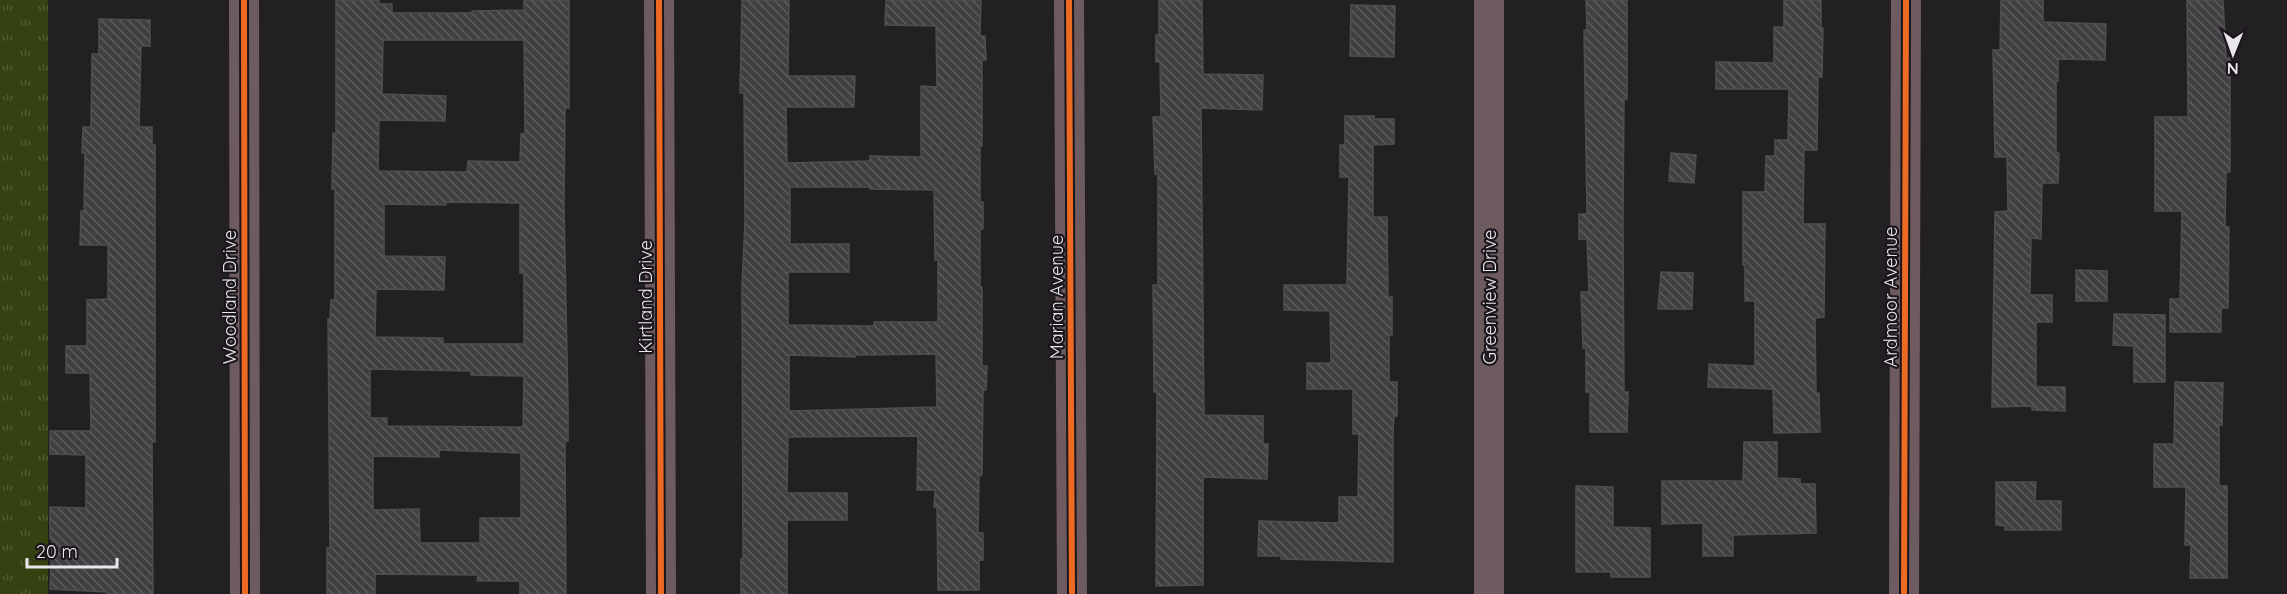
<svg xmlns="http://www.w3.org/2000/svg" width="2287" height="594" font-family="Quicksand,sans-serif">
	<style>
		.park { fill: url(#park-tufts) }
		.building { fill: url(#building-back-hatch); stroke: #4f4d50; stroke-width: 1.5; fill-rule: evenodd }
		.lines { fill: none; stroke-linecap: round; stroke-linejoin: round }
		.minor { stroke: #6d5b5f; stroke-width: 30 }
		.cycleway-casing { stroke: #1a161c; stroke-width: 10 }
		.cycleway { stroke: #ed6a23; stroke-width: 6 }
		.labels { text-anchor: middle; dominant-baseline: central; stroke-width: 4.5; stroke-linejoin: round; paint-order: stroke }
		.street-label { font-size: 18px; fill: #eae7ec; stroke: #1a161c }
	</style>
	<defs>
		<pattern id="park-tufts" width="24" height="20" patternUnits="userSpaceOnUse" patternTransform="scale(1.5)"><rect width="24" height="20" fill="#354110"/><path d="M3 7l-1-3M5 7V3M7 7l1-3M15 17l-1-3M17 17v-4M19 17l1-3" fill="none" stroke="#525c33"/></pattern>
		<pattern id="building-back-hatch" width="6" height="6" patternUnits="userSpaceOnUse" patternTransform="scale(1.5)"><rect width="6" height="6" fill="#413f42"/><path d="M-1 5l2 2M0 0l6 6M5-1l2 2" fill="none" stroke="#5d5b5d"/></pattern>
	</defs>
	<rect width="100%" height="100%" fill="#232024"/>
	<!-- park -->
	<rect class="park" x="0" y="0" width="48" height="594"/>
	<!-- building -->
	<g class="building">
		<path d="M 336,0 L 379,0 L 379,4 L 392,4 L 392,13 L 472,13 L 472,11 L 524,10 L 524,0 L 569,0 L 569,108 L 565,108 L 564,206 L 568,404 L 568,441 L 565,441 L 566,594 L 520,594 L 520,581 L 477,581 L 478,575 L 375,574 L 375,594 L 327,594 L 327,548 L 330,548 L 328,319 L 330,319 L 331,300 L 335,300 L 335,189 L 332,189 L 333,133 L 336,134 ZM 383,40 L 524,40 L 525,134 L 521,134 L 520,162 L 468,161 L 467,172 L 378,171 L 379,120 L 445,121 L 446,96 L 382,94 ZM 446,202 L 520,203 L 520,273 L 524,273 L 524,344 L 443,344 L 443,338 L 375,337 L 376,289 L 444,290 L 445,257 L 384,256 L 384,204 L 446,205 ZM 370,369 L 471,371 L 471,375 L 524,376 L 523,427 L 387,426 L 387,418 L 370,418 ZM 439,450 L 521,453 L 521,518 L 480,518 L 480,543 L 420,543 L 419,509 L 373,510 L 373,456 L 439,457 Z"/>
		<path d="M 742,0 L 789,0 L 788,76 L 855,76 L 854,107 L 786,107 L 787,163 L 870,161 L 870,156 L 921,157 L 921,86 L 937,87 L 936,26 L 885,25 L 886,0 L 981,0 L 980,36 L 985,36 L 986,60 L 982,60 L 982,146 L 980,146 L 980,202 L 983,202 L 983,229 L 980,229 L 980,287 L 982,287 L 982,366 L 987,366 L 986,390 L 983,390 L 982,475 L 979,476 L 978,533 L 983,533 L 983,560 L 979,560 L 979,590 L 938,590 L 937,507 L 934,507 L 935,490 L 917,490 L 918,436 L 788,437 L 787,493 L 847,493 L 847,520 L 787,520 L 787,594 L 741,594 L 741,559 L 743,559 L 742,285 L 745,221 L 744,93 L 740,93 ZM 790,187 L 870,187 L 870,189 L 934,190 L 935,260 L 938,260 L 938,322 L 874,322 L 874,326 L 788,325 L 788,272 L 849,272 L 849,244 L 790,244 ZM 936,354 L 937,407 L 789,411 L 789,355 L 855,357 L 855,355 Z"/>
		<path d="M 1159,0 L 1202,0 L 1203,74 L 1263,75 L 1262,110 L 1201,108 L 1204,415 L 1263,416 L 1263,444 L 1268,444 L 1267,479 L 1203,477 L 1203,585 L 1156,586 L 1157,392 L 1154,392 L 1153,285 L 1158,285 L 1158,174 L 1155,174 L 1153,117 L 1161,117 L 1160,62 L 1156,62 L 1156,35 L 1159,35 Z"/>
		<path d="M 1586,0 L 1627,0 L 1627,99 L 1624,99 L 1623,223 L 1624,392 L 1628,392 L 1627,432 L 1590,432 L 1590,392 L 1586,392 L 1586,348 L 1583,348 L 1581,292 L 1589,292 L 1587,239 L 1579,239 L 1579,214 L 1587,214 L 1584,30 L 1587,30 Z"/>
		<path d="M 1784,0 L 1821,0 L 1821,28 L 1823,28 L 1822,77 L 1818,77 L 1817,150 L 1804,150 L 1803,224 L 1825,224 L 1824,317 L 1815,318 L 1816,393 L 1819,393 L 1820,432 L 1774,433 L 1773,389 L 1708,387 L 1709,364 L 1755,366 L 1755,301 L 1745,301 L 1745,265 L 1743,265 L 1743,192 L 1765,192 L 1766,156 L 1775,156 L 1775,140 L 1788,140 L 1789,89 L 1716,89 L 1716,62 L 1774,63 L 1774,27 L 1784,27 Z"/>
		<path d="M 2001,0 L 2043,0 L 2043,22 L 2106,24 L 2105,60 L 2058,59 L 2058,81 L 2056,81 L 2056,153 L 2059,153 L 2058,183 L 2042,183 L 2041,239 L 2031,238 L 2030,295 L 2052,295 L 2052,322 L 2036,322 L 2036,387 L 2065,387 L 2065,411 L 2032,410 L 2032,406 L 1992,407 L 1995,212 L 2008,211 L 2007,157 L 1995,157 L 1993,50 L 2000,50 Z"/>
		<path d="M 2187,0 L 2223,0 L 2226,58 L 2230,58 L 2230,172 L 2226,172 L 2225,227 L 2229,227 L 2228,308 L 2221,308 L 2221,332 L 2170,332 L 2170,299 L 2180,299 L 2182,211 L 2155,211 L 2155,117 L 2188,117 Z"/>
		<path d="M 1351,5 L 1395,6 L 1394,57 L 1350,56 Z"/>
		<path d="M 99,19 L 150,20 L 150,46 L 141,46 L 139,127 L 152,127 L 152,145 L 155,145 L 155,442 L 152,442 L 153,594 L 107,594 L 107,592 L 50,589 L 52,539 L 50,539 L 50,507 L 86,508 L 86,455 L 50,454 L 50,431 L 91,431 L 90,373 L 66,373 L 66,346 L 87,346 L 87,300 L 108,299 L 108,245 L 80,245 L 81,211 L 84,211 L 85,153 L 82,153 L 83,127 L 91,127 L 92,54 L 99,54 Z"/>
		<path d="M 1345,116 L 1374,116 L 1374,119 L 1394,119 L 1394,144 L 1373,145 L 1373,217 L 1387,217 L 1388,297 L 1392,297 L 1392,335 L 1389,335 L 1389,382 L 1397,382 L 1397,416 L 1394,416 L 1393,433 L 1393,562 L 1281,559 L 1281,556 L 1258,556 L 1259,521 L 1339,523 L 1339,497 L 1358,497 L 1359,434 L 1353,434 L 1353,389 L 1307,389 L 1307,363 L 1331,363 L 1330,311 L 1284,310 L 1284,285 L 1347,285 L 1349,177 L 1340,177 L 1340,145 L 1345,145 Z"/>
		<path d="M 1671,153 L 1696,155 L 1694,183 L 1669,181 Z"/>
		<path d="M 2076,270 L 2107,271 L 2107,301 L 2076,301 Z"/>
		<path d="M 1661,272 L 1693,273 L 1692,309 L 1658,309 Z"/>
		<path d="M 2114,314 L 2165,315 L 2165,382 L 2134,382 L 2134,346 L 2113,345 Z"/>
		<path d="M 2175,382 L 2223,383 L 2222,425 L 2219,425 L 2219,486 L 2227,486 L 2227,578 L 2190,578 L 2191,545 L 2185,545 L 2186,487 L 2154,487 L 2154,444 L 2174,444 Z"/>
		<path d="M 1744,442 L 1777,442 L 1777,478 L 1800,479 L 1800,484 L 1815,484 L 1816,533 L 1733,535 L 1733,556 L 1703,556 L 1703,523 L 1662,524 L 1662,481 L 1743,481 Z"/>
		<path d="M 1996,482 L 2036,482 L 2035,501 L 2061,501 L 2061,530 L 2005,530 L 2005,526 L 1996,525 Z"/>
		<path d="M 1576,486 L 1613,487 L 1613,527 L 1650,528 L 1650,577 L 1611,577 L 1611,572 L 1576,572 Z"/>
	</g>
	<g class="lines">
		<!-- minor -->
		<g class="minor">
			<path d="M 244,0 L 245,594"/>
			<path d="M 659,0 L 661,594"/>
			<path d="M 1069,0 L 1072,594"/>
			<path d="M 1489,594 L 1489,0"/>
			<path d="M 1904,594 L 1906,0"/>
		</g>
		<!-- cycleway casing -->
		<g class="cycleway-casing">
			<g id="cycleway">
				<path d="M 244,0 L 245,594"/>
				<path d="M 659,0 L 661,594"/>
				<path d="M 1069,0 L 1072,594"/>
				<path d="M 1904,594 L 1906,0"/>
			</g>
		</g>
		<!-- cycleway -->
		<use href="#cycleway" class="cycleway"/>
	</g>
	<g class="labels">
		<!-- street labels -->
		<g class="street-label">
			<text transform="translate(229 297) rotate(-90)">Woodland Drive</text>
			<text transform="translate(645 297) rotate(-90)">Kirtland Drive</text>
			<text transform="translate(1056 297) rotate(-90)">Marian Avenue</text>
			<text transform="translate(1489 297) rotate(-90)">Greenview Drive</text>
			<text transform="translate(1890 297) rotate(-90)">Ardmoor Avenue</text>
		</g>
	</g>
	<!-- north arrow -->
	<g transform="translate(2233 54) rotate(181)" stroke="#1a161c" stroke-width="4.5" paint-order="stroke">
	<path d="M0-4.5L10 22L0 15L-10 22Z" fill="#eae7ec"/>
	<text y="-9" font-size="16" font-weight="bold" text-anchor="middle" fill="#eae7ec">N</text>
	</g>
	<!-- scale -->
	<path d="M27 558v9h90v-9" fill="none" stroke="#eae7ec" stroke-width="3"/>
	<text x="36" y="558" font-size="18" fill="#eae7ec" stroke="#1a161c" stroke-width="4.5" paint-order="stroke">20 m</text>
</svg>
